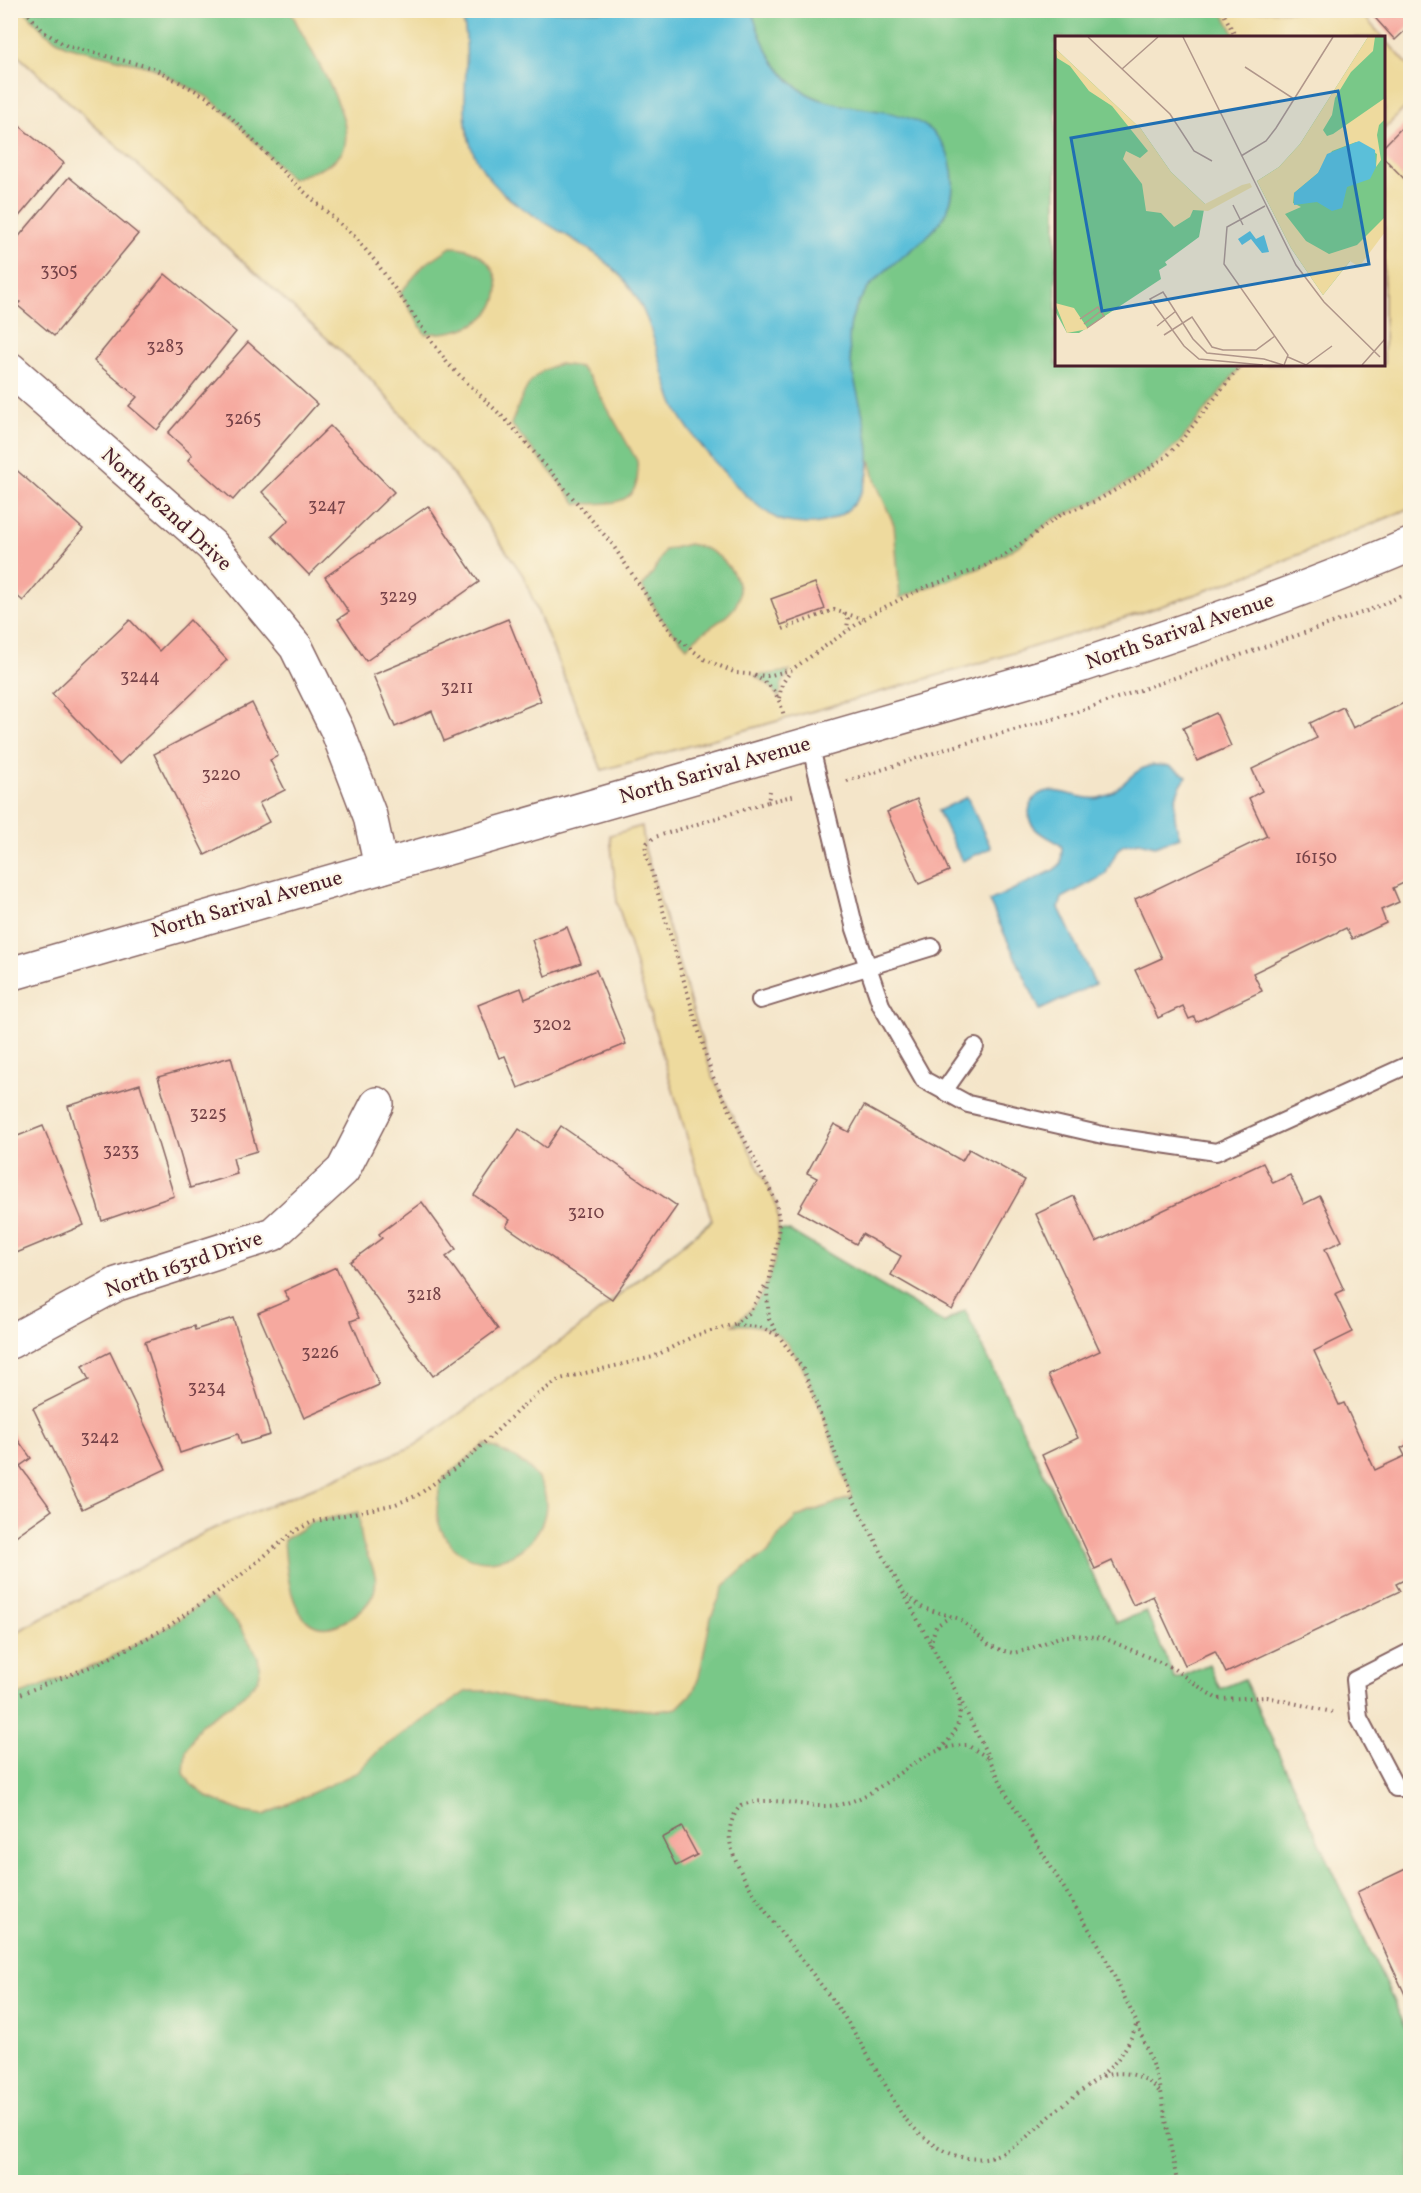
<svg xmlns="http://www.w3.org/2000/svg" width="1421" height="2193" font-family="Vollkorn,serif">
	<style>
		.green { fill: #79c888; stroke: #62745a; stroke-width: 1.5 }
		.sand { fill: #eeda9e; stroke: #9c7c64; stroke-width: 1.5; fill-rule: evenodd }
		.water { fill: #5bbfd9; stroke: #526f82; stroke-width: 1.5 }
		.building { fill: #f6a99f }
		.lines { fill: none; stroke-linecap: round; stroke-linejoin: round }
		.service-casing { stroke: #866462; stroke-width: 20 }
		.minor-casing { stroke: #866462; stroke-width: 36 }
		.tertiary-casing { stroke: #866462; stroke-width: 36 }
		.path { stroke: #866462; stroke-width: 4; stroke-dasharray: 1.5 4.5; stroke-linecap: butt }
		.service { stroke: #fff; stroke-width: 16 }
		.minor { stroke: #fff; stroke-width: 33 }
		.tertiary { stroke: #fff; stroke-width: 33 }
		.labels { text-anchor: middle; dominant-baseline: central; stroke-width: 4.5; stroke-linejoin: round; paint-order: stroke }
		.number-label { font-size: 18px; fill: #754248 }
		.street-label { font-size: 21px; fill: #4a1f2b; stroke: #fcf5e5 }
		.inset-road { fill: none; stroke: #b0968a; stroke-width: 1.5 }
		.view { fill: #1f6fb2; fill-opacity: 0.15; stroke: #1f6fb2; stroke-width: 3 }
		.inset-edge { fill: none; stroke: #4a1f2b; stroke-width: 3 }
	</style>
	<rect width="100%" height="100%" fill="#fcf5e5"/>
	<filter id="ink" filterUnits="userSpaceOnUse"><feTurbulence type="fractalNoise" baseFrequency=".0167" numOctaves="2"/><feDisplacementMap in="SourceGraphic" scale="12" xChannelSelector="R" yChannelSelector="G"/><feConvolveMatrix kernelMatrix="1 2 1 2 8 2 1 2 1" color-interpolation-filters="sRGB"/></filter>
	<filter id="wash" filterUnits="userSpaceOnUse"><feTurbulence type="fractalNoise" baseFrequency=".008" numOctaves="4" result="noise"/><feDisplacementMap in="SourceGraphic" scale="24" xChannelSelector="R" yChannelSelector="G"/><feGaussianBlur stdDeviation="1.35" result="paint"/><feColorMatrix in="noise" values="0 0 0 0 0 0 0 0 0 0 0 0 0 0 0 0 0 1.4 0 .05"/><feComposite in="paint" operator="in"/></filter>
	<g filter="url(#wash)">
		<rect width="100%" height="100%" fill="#f4e5c9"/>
		<!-- green -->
		<g class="green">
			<path d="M 11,10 L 1358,11 L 1383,38 L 1056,38 L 1056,364 L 1384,364 L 1384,155 L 1410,185 L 1410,508 C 1334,540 1258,573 1179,600 C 989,664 795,716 602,770 L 523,575 L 447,466 L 369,377 L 11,49 Z"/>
			<path d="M 712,1220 L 790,1231 L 944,1323 L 965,1310 L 1116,1623 L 1146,1611 L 1175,1679 L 1209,1664 L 1220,1689 L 1244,1679 L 1410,2037 L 1410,2182 L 11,2182 L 11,1638 L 24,1628 L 206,1532 L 414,1446 L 579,1328 Z"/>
		</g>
		<!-- sand -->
		<g class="sand">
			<path d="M 11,11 L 25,11 L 44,32 L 66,46 L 153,68 L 207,97 L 229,115 L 291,179 C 308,173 328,169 340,155 C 365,126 303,42 291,11 L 461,11 L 468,43 L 467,134 L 505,196 L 605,260 L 625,280 L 639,301 L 653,332 L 673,402 L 729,476 L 748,497 L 780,520 L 814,524 L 867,480 L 870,460 L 876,483 L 894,525 L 900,598 L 983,567 L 1023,543 L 1052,520 L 1096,501 L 1148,471 L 1180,442 L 1242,365 L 1384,364 L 1384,155 L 1410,185 L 1410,508 C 1334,540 1258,573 1179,600 C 989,664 795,716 602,770 L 523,575 L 447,466 L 369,377 L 11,49 ZM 451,247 C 495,246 517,299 476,323 C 460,332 443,333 425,334 L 400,293 L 424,265 ZM 559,364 L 580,367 L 591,379 L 637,461 C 643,508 612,503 577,504 L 511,424 C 523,396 526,373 559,364 ZM 689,544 C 707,547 721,555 731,570 C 760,613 706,622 687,647 L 661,618 L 642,587 L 652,574 L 665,550 ZM 790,671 L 782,684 L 779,698 L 769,685 L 755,676 Z"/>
			<path d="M 1222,11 L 1359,11 L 1410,67 L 1410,103 L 1384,129 L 1384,38 L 1236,37 Z"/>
			<path d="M 642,826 L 645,850 L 712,1075 L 776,1203 C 784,1246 771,1300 732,1325 C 747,1324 763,1325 776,1334 C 812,1358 834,1456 852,1497 L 797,1517 L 780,1534 L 768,1553 L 745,1567 L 725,1585 L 711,1617 L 699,1677 L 693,1692 L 677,1708 L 659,1711 L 572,1703 L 532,1703 L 486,1691 L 467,1691 L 379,1750 L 358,1772 L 264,1815 L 243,1812 L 208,1797 L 191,1784 L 184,1773 L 186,1751 L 201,1724 L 241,1698 L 257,1681 L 260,1674 L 258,1656 L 237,1622 L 210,1598 L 166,1628 L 100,1663 L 11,1698 L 11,1638 L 24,1628 L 206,1532 L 414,1446 L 579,1328 L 712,1221 L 617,902 L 610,835 ZM 485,1444 C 504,1451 526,1461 538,1479 C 568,1523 506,1584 459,1552 C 447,1543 438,1528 437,1513 C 437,1503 439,1491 441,1481 ZM 359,1512 C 360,1523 360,1534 363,1544 C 368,1561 380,1573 374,1592 C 370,1603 359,1613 349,1619 C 293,1653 286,1575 284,1540 L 312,1522 Z"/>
		</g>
		<!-- water -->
		<g class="water">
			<path d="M 461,11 L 752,11 C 761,43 777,77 808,94 C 854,119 932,97 950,161 C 973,245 867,252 851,322 C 839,378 891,448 858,498 C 847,515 826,525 805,524 C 796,523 786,523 778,519 C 748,505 685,432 673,402 C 657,361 654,316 625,281 C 583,230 509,220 477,160 C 452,114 476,59 461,11 Z"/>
			<path d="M 1153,765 L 1169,766 L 1187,776 C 1172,794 1172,816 1180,837 L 1155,846 L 1139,842 L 1124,845 L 1118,849 L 1105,875 L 1062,898 L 1059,908 L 1095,984 L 1040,1010 L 989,901 L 1052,871 L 1061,864 L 1062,847 C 1054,837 1040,837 1033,826 C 1028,820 1028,811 1031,804 C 1043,776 1077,803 1099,798 C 1121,793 1130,769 1153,765 Z"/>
			<path d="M 967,797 L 991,848 L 962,861 L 938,811 Z"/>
		</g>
		<g id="blocks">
			<!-- building -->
			<g class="building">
				<path d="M 1368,10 L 1410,10 L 1410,26 L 1395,40 Z"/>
				<path d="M 10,118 L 64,163 L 10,227 Z"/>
				<path d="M 1410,119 L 1410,185 L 1384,158 L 1384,146 Z"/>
				<path d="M 69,177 L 138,234 L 54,336 L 17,305 L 20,302 L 10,294 L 10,247 Z"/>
				<path d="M 165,274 L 236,332 L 157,430 L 129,406 L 137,397 L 94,361 Z"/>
				<path d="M 248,342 L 317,404 L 233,500 L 188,460 L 192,455 L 168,433 Z"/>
				<path d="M 330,426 L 394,492 L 309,575 L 272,536 L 289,520 L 262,492 Z"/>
				<path d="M 12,466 L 83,529 L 23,601 L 10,590 Z"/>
				<path d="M 428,506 L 479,582 L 366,661 L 338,619 L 349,612 L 325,577 Z"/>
				<path d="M 815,583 L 825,609 L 781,625 L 771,599 Z"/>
				<path d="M 508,619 L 541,701 L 444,741 L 432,711 L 395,727 L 373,675 Z"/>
				<path d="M 130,620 L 159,651 L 190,620 L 227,660 L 119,764 L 52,694 Z"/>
				<path d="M 1410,700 L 1410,880 L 1393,888 L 1399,902 L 1381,910 L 1386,923 L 1352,939 L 1346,928 L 1253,973 L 1262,991 L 1196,1022 L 1194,1017 L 1189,1019 L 1183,1006 L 1158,1018 L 1135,970 L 1162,958 L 1135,899 L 1267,836 L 1249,798 L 1262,791 L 1252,769 L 1317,738 L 1310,723 L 1343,707 L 1353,728 Z"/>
				<path d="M 252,703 L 278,756 L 270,760 L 285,790 L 259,803 L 269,822 L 205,855 L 154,754 Z"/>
				<path d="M 1216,713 L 1231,746 L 1197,761 L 1183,728 Z"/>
				<path d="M 917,799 L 949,871 L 919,884 L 887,812 Z"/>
				<path d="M 567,927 L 581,963 L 545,976 L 532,940 Z"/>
				<path d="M 596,970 L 626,1044 L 518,1088 L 505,1056 L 499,1058 L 478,1005 L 521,988 L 525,999 Z"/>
				<path d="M 231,1057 L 257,1151 L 233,1158 L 237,1174 L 190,1188 L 158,1077 Z"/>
				<path d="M 140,1084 L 174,1196 L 102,1221 L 68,1106 Z"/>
				<path d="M 864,1106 L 962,1161 L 969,1149 L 1025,1180 L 952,1310 L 891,1275 L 901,1256 L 862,1234 L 856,1244 L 798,1211 L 817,1178 L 807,1173 L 834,1124 L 849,1132 Z"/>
				<path d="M 43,1126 L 84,1225 L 14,1254 L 10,1245 L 10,1139 Z"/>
				<path d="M 561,1126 L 677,1206 L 612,1299 L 506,1226 L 510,1220 L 474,1195 L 519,1129 L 546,1148 Z"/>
				<path d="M 1263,1163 L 1273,1183 L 1290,1175 L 1304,1204 L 1320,1196 L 1342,1241 L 1325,1249 L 1344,1290 L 1335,1294 L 1353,1332 L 1314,1351 L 1339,1405 L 1344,1403 L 1375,1470 L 1405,1456 L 1401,1448 L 1410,1443 L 1410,1577 L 1396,1584 L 1400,1591 L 1226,1673 L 1215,1651 L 1185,1665 L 1153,1596 L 1133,1605 L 1112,1561 L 1095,1569 L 1042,1455 L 1078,1438 L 1048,1375 L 1100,1351 L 1036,1214 L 1074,1196 L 1096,1242 Z"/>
				<path d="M 422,1202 L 456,1249 L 446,1257 L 498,1329 L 433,1376 L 350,1262 L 382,1238 L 379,1234 Z"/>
				<path d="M 336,1267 L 359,1318 L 351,1321 L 379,1385 L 304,1418 L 258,1313 L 289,1300 L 284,1291 Z"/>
				<path d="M 233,1318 L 270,1435 L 241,1444 L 238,1434 L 180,1453 L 145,1342 L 194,1326 L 195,1330 Z"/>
				<path d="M 110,1352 L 166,1469 L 82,1509 L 33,1408 L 89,1380 L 82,1366 Z"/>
				<path d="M 10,1429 L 31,1458 L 20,1466 L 52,1510 L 10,1540 Z"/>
				<path d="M 682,1827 L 697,1855 L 676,1866 L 662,1838 Z"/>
				<path d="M 1410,1867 L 1410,2005 L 1357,1892 Z"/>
			</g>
		</g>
	</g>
	<g filter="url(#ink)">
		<use href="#blocks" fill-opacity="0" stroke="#866462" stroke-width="1.5"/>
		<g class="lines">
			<!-- service casing -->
			<g class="service-casing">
				<g id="service">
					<path d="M 810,744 L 855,929 L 881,1005 L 924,1080 L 968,1104 L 1107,1136 L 1216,1152 L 1410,1064"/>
					<path d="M 760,1000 L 932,947"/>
					<path d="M 944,1091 L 975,1047"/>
					<path d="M 1410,1652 L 1355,1680 L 1359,1718 L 1396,1788 L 1410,1788"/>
				</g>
			</g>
			<!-- minor casing -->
			<g class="minor-casing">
				<g id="minor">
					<path d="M 10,369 L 212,546 L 296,647 L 337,730 L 370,816 L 381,867"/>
					<path d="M 10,1342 L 117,1284 L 273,1234 L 343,1170 L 377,1104"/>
				</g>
			</g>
			<!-- tertiary casing -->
			<g class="tertiary-casing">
				<path id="tertiary" d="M 10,974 L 1083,665 C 1194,628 1303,591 1410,545"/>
			</g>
			<!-- path -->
			<g class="path">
				<path d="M 25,10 L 44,32 L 67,46 L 153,68 L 207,97 L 229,115 L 290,179 L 354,236 L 376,262 L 448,364 L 510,424 L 612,544 L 673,635 L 704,659 L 736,673 L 767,676 L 791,670 L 873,613 L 923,588 L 983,567 L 1005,555 L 1062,514 L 1096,501 L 1133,480 L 1167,456 L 1180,442 L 1242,364"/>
				<path d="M 1222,10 L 1236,38"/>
				<path d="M 844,613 L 848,619 L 847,630"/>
				<path d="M 783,629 L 834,610 L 863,619"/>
				<path d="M 754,676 C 773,684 779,697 784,716"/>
				<path d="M 779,698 L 782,684 L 790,672"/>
				<path d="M 847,781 L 949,748 L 1071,714 L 1367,611 L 1410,592"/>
				<path d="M 770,791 L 768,802 L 655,837 L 647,843 L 645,850 L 712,1075 L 776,1202 L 779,1220 L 778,1237 L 767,1293 L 769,1319 L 778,1335 L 803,1369 L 852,1497 L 959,1697 L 1007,1795 L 1100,1947 L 1137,2023 L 1160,2086 L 1177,2182"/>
				<path d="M 768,802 L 796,795"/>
				<path d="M 736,1325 L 760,1327 L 777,1335"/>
				<path d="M 907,1596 L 923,1608 L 960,1619 L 989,1645 L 1001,1650 L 1013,1653 L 1027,1650 L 1059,1637 L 1075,1635 L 1104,1638 L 1171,1667 L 1217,1699 L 1267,1697 L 1332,1712"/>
				<path d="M 930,1645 L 936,1626 L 950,1617"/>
				<path d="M 10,1698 L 100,1663 L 166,1628 L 241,1575 L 295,1531 L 312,1522 L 396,1504 L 418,1495 L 466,1460 L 527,1402 L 560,1379 L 653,1357 L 694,1336 L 734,1324 L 749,1313 L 766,1285"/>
				<path d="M 940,1749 C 956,1735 962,1721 959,1700"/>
				<path d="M 987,1757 L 967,1745 C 918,1745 887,1794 842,1804 C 808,1812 779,1793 741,1805 C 723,1826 729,1849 741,1872 C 769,1923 808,1965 841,2012 C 857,2036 871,2061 886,2086 C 893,2099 899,2113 910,2124 C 924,2139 947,2156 967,2158 C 1006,2163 1030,2133 1056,2111 C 1092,2079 1120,2072 1137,2023"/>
				<path d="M 1103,2076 C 1124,2069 1148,2075 1161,2094"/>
			</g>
			<!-- service -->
			<use href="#service" class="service"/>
			<!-- minor -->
			<use href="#minor" class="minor"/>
			<!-- tertiary -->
			<use href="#tertiary" class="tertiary"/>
		</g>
	</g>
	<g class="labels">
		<!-- number labels -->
		<g class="number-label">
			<text x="59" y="271">3305</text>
			<text x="165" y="347">3283</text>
			<text x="243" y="419">3265</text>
			<text x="327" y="506">3247</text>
			<text x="398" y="597">3229</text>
			<text x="140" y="677">3244</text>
			<text x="457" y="688">3211</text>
			<text x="221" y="775">3220</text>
			<text x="1316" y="858">16150</text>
			<text x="552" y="1025">3202</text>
			<text x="208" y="1114">3225</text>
			<text x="121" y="1151">3233</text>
			<text x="586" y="1213">3210</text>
			<text x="424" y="1295">3218</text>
			<text x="320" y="1353">3226</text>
			<text x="207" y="1388">3234</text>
			<text x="100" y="1438">3242</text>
		</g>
		<!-- street labels -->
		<g class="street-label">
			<text transform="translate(166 510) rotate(43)">North 162nd Drive</text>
			<text transform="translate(1180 632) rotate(-19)">North Sarival Avenue</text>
			<text transform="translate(715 771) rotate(-16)">North Sarival Avenue</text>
			<text transform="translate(247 905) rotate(-16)">North Sarival Avenue</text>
			<text transform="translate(184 1265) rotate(-19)">North 163rd Drive</text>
		</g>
	</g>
	<!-- overview -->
	<g transform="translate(1055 36)">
		<rect width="330" height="330" fill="#f4e5c9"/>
		<path d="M 313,1 L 330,1 L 330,196 L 295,225 L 268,259 L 236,212 L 202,145 L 224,131 L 245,108 ZM 0,12 L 86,93 L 116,136 L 150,168 L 144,201 L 110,226 L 112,229 L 104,234 L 106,243 L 24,297 L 12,297 L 0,275 Z" fill="#79c888"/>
		<path d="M 313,1 L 320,1 L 318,15 L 296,36 L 280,62 L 277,79 L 268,94 L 272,100 L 278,98 L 330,62 L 330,83 L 324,89 L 322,99 L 326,124 L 321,131 L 322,118 L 301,106 L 277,115 L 263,137 L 239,157 L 238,167 L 246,171 L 230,178 L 251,205 L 274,218 L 302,209 L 330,181 L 330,196 L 304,231 L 295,225 L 268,259 L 236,212 L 202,145 L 224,131 L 245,108 ZM 0,12 L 86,93 L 116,136 L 150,168 L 187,149 L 195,147 L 197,151 L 153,175 L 138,174 L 135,181 L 119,191 L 106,177 L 91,175 L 87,148 L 68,123 L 71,115 L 85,122 L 93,115 L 57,70 L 34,55 L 15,30 L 2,22 ZM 0,267 L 19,272 L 33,293 L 12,297 Z" fill="#eeda9e"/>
		<path d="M 304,105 L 320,114 L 321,131 L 315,143 L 292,151 L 287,172 L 277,175 L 262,166 L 239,169 L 239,157 L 263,137 L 272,118 ZM 195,195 L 201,203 L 209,199 L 214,216 L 207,217 L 196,203 L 187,209 L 183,203 Z" fill="#5bbfd9"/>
		<path class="inset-road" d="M 33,1 L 115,78 L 139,115 L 157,125M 128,1 L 241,229 L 269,266 L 325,321M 190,31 L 239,63M 67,33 L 103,1M 186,120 L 211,105 L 221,92 L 278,1M 178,169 L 188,189M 210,170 L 172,191 L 169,228 L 233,319 L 229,329M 25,283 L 43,271 L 49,280 L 32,292M 29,288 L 46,275M 102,290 L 121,275M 109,299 L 137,281 L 157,311 L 168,314 L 201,314 L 220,300M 233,321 L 251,329 L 277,310M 208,329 L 144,323 L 129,310 L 95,263 L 108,256 L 138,303 L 152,317 L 209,323 L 228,329M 307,329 L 330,303"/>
		<path class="view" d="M 283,55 L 314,228 L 47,275 L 16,102 Z"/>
		<rect width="330" height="330" class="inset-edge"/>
	</g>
	<!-- margin -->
	<rect width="1421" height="2193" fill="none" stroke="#fcf5e5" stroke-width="36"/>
</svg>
